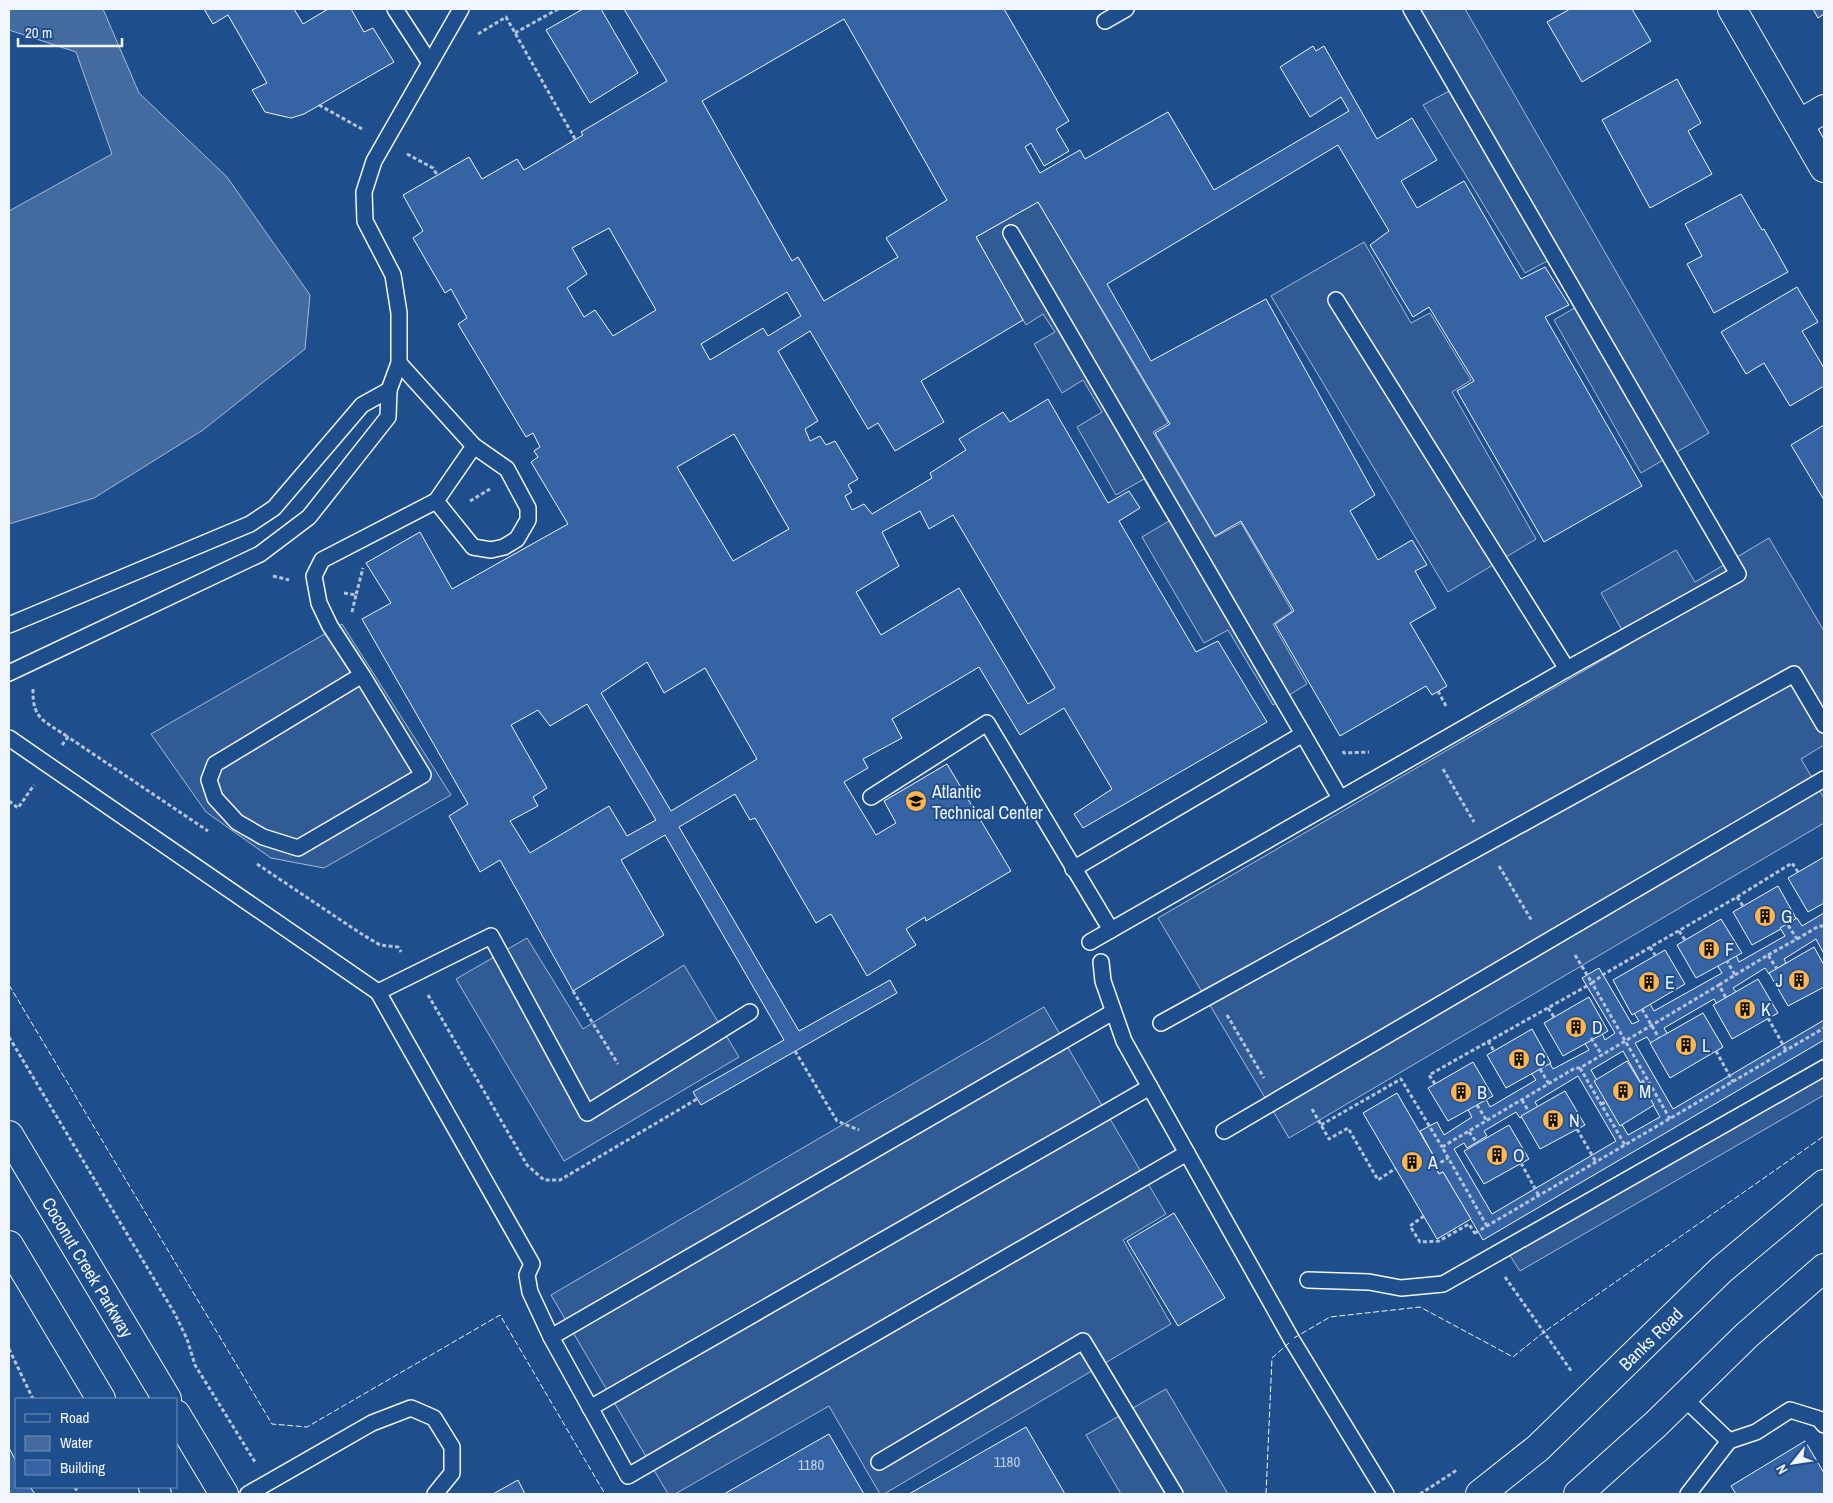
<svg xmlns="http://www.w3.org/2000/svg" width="1833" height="1503" font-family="'Archivo Narrow',sans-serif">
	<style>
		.built { fill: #305b95; stroke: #a8bbd7 }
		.water { fill: #446ba0; stroke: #a8bbd7 }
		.building { fill: #3563a3; stroke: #f2f6ff; fill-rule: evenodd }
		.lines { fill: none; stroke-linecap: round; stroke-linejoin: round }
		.service-casing { stroke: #f2f6ff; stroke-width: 18 }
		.minor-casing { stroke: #f2f6ff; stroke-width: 30 }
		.tertiary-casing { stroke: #f2f6ff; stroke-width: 30 }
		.secondary-casing { stroke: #f2f6ff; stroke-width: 30 }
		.path { stroke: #b3c4dc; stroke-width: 3; stroke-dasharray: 4 2.5; stroke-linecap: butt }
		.service { stroke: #1f4e8c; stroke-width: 15 }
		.minor { stroke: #1f4e8c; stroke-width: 28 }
		.tertiary { stroke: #1f4e8c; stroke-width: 28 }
		.secondary { stroke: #1f4e8c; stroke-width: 28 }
		.fence { stroke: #f2f6ff; stroke-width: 1; stroke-dasharray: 6 2.5; stroke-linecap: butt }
		.labels { text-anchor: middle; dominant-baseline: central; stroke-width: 4; stroke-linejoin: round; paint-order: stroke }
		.number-label { font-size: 15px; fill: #c3d1e8 }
		.poi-label { font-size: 18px; fill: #f2f6ff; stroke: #1f4e8c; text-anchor: start }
		.street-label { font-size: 18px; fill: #f2f6ff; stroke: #1f4e8c }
	</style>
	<rect width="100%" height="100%" fill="#1f4e8c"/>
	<!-- built -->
	<g class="built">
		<path d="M 1416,9 L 1465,9 L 1709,433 L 1641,473 L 1554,320 L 1576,307 L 1547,261 L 1525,273 L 1423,105 L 1453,89 Z"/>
		<path d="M 1038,202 L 1168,423 L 1153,432 L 1215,537 L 1241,523 L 1292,611 L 1273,624 L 1307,684 L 1273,705 L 1228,630 L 1204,643 L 1142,537 L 1169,521 L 1144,479 L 1116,495 L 1077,427 L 1102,412 L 1083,380 L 1062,393 L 1034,344 L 1055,332 L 1043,314 L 1026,325 L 976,237 Z"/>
		<path d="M 1364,242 L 1411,323 L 1430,313 L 1471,380 L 1452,392 L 1536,539 L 1448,592 L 1271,296 Z"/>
		<path d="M 1769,538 L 1824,631 L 1824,745 L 1801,759 L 1824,798 L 1824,823 L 1289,1138 L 1158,918 L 1630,644 L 1601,593 L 1676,550 L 1695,582 Z"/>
		<path d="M 342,624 L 451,795 L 324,868 L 271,858 L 206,812 L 151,734 Z"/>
		<path d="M 527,938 L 583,1029 L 684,965 L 739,1057 L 564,1161 L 456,979 Z"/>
		<path d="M 1044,1007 L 1166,1214 L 1123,1240 L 1171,1324 L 884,1494 L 880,1494 L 829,1406 L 675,1494 L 668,1494 L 551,1295 Z"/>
		<path d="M 1824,1058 L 1824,1095 L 1520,1271 L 1501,1242 Z"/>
		<path d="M 1166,1389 L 1228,1494 L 1121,1494 L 1086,1435 Z"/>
	</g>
	<!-- water -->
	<path class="water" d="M 9,9 L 103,9 L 139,93 L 227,177 L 310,295 L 305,349 L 203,430 L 94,498 L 9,524 L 9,211 L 112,154 L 76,52 L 9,30 Z"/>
	<!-- building -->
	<g class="building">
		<path d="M 204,9 L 294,9 L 303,24 L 328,9 L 351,9 L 364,32 L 373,28 L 394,62 L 304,114 L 291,118 L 265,112 L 252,90 L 267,83 L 228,15 L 213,24 Z"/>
		<path d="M 583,9 L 601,9 L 638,73 L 590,103 L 546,30 Z"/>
		<path d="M 624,9 L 1004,9 L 1069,121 L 1056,129 L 1069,151 L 1044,166 L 1031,143 L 1025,147 L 1040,173 L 1080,150 L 1085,159 L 1168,112 L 1214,190 L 1349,111 L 1341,97 L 1310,117 L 1280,67 L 1313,46 L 1316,51 L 1324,46 L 1377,139 L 1412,118 L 1437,160 L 1401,181 L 1417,208 L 1464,181 L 1521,279 L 1545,267 L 1569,305 L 1545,317 L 1642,486 L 1544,542 L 1457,391 L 1474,381 L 1429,307 L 1413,317 L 1370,245 L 1389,231 L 1338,145 L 1107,284 L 1151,361 L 1266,299 L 1375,495 L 1350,511 L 1378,560 L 1412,540 L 1427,565 L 1415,571 L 1436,608 L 1410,623 L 1447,686 L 1432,695 L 1426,686 L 1340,736 L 1275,624 L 1294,611 L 1241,521 L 1215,536 L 1155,433 L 1170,424 L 1038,202 L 976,237 L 1023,320 L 921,381 L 944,422 L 895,451 L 878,423 L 868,429 L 810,331 L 778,351 L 818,421 L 805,429 L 810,441 L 820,436 L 826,445 L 835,441 L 858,479 L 848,485 L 852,492 L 845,496 L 852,510 L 864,504 L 872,514 L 932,478 L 930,473 L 966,450 L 959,439 L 1003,412 L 1010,422 L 1048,399 L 1108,503 L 1129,491 L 1140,508 L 1119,521 L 1196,652 L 1218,641 L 1267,722 L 1083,828 L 1074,814 L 1112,789 L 1064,708 L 1020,735 L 979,667 L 892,719 L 902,738 L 863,759 L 868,768 L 844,782 L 876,835 L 896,823 L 884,801 L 947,764 L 1011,871 L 926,921 L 925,917 L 906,929 L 916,945 L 867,976 L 831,914 L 816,923 L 755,818 L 750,820 L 735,794 L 679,827 L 799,1031 L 890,980 L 897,993 L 701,1105 L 693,1092 L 784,1040 L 665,835 L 621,860 L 664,935 L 573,991 L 500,860 L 480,872 L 449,816 L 468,804 L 362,619 L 391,603 L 366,563 L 420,532 L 452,589 L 568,524 L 531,462 L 538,457 L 534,451 L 540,447 L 533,433 L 526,437 L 458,324 L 467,318 L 451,289 L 445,293 L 413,238 L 423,231 L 403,195 L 469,157 L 482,179 L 517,159 L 524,170 L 583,135 L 581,132 L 667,81 ZM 844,19 L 947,200 L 886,238 L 898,257 L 824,301 L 798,257 L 792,261 L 702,101 ZM 609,228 L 656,310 L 613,336 L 595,310 L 584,317 L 567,288 L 587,274 L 572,248 ZM 787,292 L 801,316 L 768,336 L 763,328 L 710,360 L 701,344 ZM 734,434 L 789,529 L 733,561 L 677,467 ZM 920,511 L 929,529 L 953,515 L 1055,688 L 1028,704 L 959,588 L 881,635 L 856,592 L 899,566 L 882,532 ZM 647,662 L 664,693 L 705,668 L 757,759 L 671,811 L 601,693 ZM 587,704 L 656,820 L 627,836 L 609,806 L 530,853 L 510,821 L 538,806 L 533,797 L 547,788 L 511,725 L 538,710 L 550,726 Z"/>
		<path d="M 1570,9 L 1632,9 L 1651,41 L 1582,82 L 1547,22 Z"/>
		<path d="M 1813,9 L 1824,9 L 1824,14 L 1818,18 Z"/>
		<path d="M 1677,79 L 1701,123 L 1688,131 L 1712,174 L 1650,208 L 1602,120 Z"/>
		<path d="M 1741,194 L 1762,230 L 1764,229 L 1788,272 L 1714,313 L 1687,264 L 1702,256 L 1685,224 Z"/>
		<path d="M 1797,287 L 1818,322 L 1802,331 L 1824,368 L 1824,386 L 1790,406 L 1764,363 L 1746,374 L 1721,332 Z"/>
		<path d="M 1824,425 L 1824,500 L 1791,445 Z"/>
		<path d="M 1824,857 L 1824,903 L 1808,912 L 1788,878 Z"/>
		<path d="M 1778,886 L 1797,920 L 1752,945 L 1733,912 Z"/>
		<path d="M 1824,913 L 1824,954 L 1816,939 L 1784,959 L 1786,963 L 1769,974 L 1765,968 L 1733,988 L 1736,992 L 1717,1004 L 1714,999 L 1664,1028 L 1668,1035 L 1652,1045 L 1647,1037 L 1635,1043 L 1673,1109 L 1824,1020 L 1824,1040 L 1483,1240 L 1443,1172 L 1439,1174 L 1430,1157 L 1433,1155 L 1420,1131 L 1437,1122 L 1444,1135 L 1472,1117 L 1467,1108 L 1485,1097 L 1490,1107 L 1536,1080 L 1531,1073 L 1549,1062 L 1553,1069 L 1589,1050 L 1584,1042 L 1601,1031 L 1605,1040 L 1615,1033 L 1582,978 L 1599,968 L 1632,1024 L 1639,1021 L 1632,1010 L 1648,1000 L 1654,1011 L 1722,973 L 1717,965 L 1735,953 L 1739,962 L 1785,936 L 1780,928 L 1797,918 L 1802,926 ZM 1623,1051 L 1660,1117 L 1628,1135 L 1591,1070 ZM 1578,1076 L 1616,1141 L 1492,1214 L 1454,1149 L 1464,1143 L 1467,1148 L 1487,1136 L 1484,1131 L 1516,1112 L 1520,1118 L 1538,1107 L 1535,1102 Z"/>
		<path d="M 1721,919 L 1742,953 L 1696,978 L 1677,945 Z"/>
		<path d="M 1814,947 L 1824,965 L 1824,987 L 1788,1006 L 1769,973 Z"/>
		<path d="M 1665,950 L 1685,984 L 1632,1015 L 1613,980 Z"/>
		<path d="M 1758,979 L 1778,1013 L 1732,1039 L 1713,1005 Z"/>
		<path d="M 1589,997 L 1608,1031 L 1563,1056 L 1544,1023 Z"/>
		<path d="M 1703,1013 L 1723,1047 L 1670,1078 L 1650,1043 Z"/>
		<path d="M 1532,1029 L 1551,1063 L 1506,1088 L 1487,1055 Z"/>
		<path d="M 1627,1061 L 1654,1105 L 1620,1126 L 1594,1081 Z"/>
		<path d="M 1473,1062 L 1493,1096 L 1448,1121 L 1428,1088 Z"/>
		<path d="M 1565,1091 L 1585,1125 L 1540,1149 L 1521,1116 Z"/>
		<path d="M 1397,1093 L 1433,1155 L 1430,1157 L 1439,1174 L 1443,1172 L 1471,1219 L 1437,1239 L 1363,1113 Z"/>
		<path d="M 1509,1125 L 1529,1159 L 1484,1184 L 1464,1151 Z"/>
		<path d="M 1174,1213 L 1225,1298 L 1178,1326 L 1127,1241 Z"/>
		<path d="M 1026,1427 L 1065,1494 L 909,1494 Z"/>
		<path d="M 829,1434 L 864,1494 L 724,1494 Z"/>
		<path d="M 1805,1441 L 1824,1473 L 1824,1494 L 1736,1494 L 1731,1486 Z"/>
		<path d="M 9,1448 L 16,1461 L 16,1487 L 30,1487 L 35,1494 L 9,1494 Z"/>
		<path d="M 518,1480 L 525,1494 L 493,1494 Z"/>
	</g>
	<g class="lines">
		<!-- service casing -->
		<g class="service-casing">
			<g id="service">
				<path d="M 395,9 L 430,63"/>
				<path d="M 1411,9 L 1738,574 L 1567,669"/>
				<path d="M 1105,21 L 1126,9"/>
				<path d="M 1011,233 L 1303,734 L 1073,869"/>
				<path d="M 436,501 L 473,547 L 491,550 L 504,547 L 517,539 L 528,520 L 528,508 L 507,469 L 474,446"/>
				<path d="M 9,625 L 250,524 L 274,508 L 362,405 L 389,390"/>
				<path d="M 9,673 L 260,554 L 309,517 L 388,417 L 389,390 L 399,363 L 399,313 L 393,275 L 365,221 L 364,192 L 374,161 L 461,9"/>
				<path d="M 362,675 L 215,764 L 209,780 L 215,798 L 237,822 L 263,837 L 298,848 L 423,775 L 362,675 L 330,626 L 319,603 L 314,576 L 322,560 L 436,501 L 474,446 L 399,363"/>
				<path d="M 1303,734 L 1340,798"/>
				<path d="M 9,738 L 378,992"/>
				<path d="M 871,797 L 987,723 L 1111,930"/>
				<path d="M 1090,942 L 1567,669 L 1336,300"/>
				<path d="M 1101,962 L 1103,981 L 1124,1041 L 1292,1340 L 1386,1494"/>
				<path d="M 750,1012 L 587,1113 L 491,936 L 378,992 L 532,1264 L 527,1275 L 530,1292 L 551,1337 L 628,1476 L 1187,1153"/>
				<path d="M 1161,1023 L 1794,674 L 1824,725"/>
				<path d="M 1224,1131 L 1824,779"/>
				<path d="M 1308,1280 L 1369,1282 L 1401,1288 L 1443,1284 L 1824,1068"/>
				<path d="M 551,1337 L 1113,1012"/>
				<path d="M 1683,1397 L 1729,1441 L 1756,1432 L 1790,1410 L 1819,1419 L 1824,1425"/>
				<path d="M 590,1408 L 1150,1087"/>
				<path d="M 879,1462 L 1083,1341 L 1175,1494"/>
				<path d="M 248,1494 L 372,1423 L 411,1408 L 434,1418 L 452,1447 L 452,1473 L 435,1494"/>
				<path d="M 1688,1494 L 1729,1441"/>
			</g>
		</g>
		<!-- minor casing -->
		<g class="minor-casing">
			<g id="minor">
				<path d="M 1732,9 L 1824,168"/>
				<path d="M 1799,124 L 1824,109"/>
			</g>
		</g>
		<!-- tertiary casing -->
		<g class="tertiary-casing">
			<g id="tertiary">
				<path id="s1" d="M 1480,1494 L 1538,1448 L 1721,1270 L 1824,1184"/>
				<path d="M 1578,1494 L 1656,1424 L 1747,1335 L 1824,1268"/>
			</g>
		</g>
		<!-- secondary casing -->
		<g class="secondary-casing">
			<g id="secondary">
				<path id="s2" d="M 9,1135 L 167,1399"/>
				<path d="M 9,1245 L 101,1399"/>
				<path d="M 176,1414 L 224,1494"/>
				<path d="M 153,1487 L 157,1494"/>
			</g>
		</g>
		<!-- path -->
		<g class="path">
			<path d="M 515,33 L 558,9"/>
			<path d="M 478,34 L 506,17 L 575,139"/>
			<path d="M 319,105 L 362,129"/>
			<path d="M 407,154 L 433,168 L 437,175"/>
			<path d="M 470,501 L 490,489"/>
			<path d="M 273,576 L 289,580"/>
			<path d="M 344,593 L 356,595 L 363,568"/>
			<path d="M 352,612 L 356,595"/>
			<path d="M 33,689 C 32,720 45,721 68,737"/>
			<path d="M 1438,691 L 1447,708"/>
			<path d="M 62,745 L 68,737 L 208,831"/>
			<path d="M 1343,751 L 1344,753 L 1369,752"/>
			<path d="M 1443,769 L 1474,822"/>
			<path d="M 9,801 L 18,808 L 34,785"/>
			<path d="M 257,864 L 360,933 L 380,945 L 398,947 L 401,952"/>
			<path d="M 1499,866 L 1532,921"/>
			<path d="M 1737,897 L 1743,906"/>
			<path d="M 1679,931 L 1685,940"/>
			<path d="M 1797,939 L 1819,926 L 1822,926 L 1824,930"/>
			<path d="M 1650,947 L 1655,955"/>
			<path d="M 1575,955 L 1592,983 L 1604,974 L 1737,897 L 1792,863 L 1798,872"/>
			<path d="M 1768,955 L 1797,939 L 1788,925"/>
			<path d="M 1735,975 L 1768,955 L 1777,969"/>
			<path d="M 1719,985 L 1735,975 L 1727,961"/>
			<path d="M 573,991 L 618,1064"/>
			<path d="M 428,995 L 527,1165 L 544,1180 L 560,1180 L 697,1099"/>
			<path d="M 1548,1008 L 1554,1017"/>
			<path d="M 1642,1009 L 1659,1038"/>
			<path d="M 1227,1015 L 1264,1078"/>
			<path d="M 1768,1018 L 1786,1050"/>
			<path d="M 9,1037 L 175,1314 L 187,1339 L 195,1365 L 255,1462"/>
			<path d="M 1591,1038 L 1602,1055"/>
			<path d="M 1488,1041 L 1494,1051"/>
			<path d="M 795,1051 L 837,1121 L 859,1130"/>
			<path d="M 1716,1051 L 1733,1082"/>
			<path d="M 1580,1068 L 1625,1145"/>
			<path d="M 1540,1069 L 1549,1084"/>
			<path d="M 1641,1083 L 1646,1079"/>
			<path d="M 1435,1084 L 1429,1075 L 1592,983 L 1670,1119"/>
			<path d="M 1522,1100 L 1529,1112"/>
			<path d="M 1601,1104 L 1606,1102"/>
			<path d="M 1477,1105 L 1487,1121"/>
			<path d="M 1312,1109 L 1329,1139 L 1348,1128 L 1378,1180 L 1396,1168"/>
			<path d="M 1321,1125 L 1401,1079 L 1442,1147"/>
			<path d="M 1577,1129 L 1596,1162"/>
			<path d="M 1469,1132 L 1477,1143"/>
			<path d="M 1521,1163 L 1539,1196"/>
			<path d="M 1435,1166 L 1448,1158"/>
			<path d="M 1424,1216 L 1410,1226 L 1420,1242 L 1439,1241 L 1469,1224 L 1476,1235"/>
			<path d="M 1487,1226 L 1442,1147 L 1575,1068 L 1580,1068 L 1719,985 L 1726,998"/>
			<path d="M 1475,1233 L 1824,1028"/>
			<path d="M 1505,1277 L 1572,1372"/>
			<path d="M 9,1349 L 33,1399"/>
			<path d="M 75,1487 L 78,1494"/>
			<path d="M 1420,1494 L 1457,1470"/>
		</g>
		<!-- service -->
		<use href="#service" class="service"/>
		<!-- minor -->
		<use href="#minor" class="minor"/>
		<!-- tertiary -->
		<use href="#tertiary" class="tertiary"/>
		<!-- secondary -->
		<use href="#secondary" class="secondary"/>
		<!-- fence -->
		<g class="fence">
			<path d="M 9,985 L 272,1424 L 307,1427 L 500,1315 L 605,1494"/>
			<path d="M 1294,1338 L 1330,1317 L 1420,1307 L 1513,1357 L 1544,1332 L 1824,1136"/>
			<path d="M 1266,1494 L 1272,1358 L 1289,1343"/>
		</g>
	</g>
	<!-- icons -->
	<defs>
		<g id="school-disc" transform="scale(1.125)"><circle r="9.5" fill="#ffb74d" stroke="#1f4e8c"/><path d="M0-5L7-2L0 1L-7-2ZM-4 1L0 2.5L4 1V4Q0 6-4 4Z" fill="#111"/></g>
		<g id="building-disc" transform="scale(1.125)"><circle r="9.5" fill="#ffb74d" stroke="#1f4e8c"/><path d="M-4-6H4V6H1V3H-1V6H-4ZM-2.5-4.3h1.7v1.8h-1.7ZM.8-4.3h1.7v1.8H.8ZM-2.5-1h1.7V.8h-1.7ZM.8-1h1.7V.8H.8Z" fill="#111"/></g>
	</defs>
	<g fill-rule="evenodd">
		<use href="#school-disc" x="916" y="801"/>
		<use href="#building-disc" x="1765" y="916"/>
		<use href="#building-disc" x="1709" y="949"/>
		<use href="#building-disc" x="1799" y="980"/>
		<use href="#building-disc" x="1649" y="982"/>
		<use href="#building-disc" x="1745" y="1009"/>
		<use href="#building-disc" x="1576" y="1027"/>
		<use href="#building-disc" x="1686" y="1045"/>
		<use href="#building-disc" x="1519" y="1059"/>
		<use href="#building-disc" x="1623" y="1091"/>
		<use href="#building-disc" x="1461" y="1092"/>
		<use href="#building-disc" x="1553" y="1120"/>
		<use href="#building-disc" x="1497" y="1155"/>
		<use href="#building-disc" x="1412" y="1162"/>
	</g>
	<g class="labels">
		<!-- number labels -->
		<g class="number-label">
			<text x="1007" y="1461">1180</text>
			<text x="811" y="1464">1180</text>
		</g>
		<!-- poi labels -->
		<g class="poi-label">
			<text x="932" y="791">Atlantic<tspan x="932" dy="21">Technical Center</tspan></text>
			<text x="1781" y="916">G</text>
			<text x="1725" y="949">F</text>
			<text x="1783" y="980" text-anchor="end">J</text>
			<text x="1665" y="982">E</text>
			<text x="1761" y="1009">K</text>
			<text x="1592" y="1027">D</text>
			<text x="1702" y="1045">L</text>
			<text x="1535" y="1059">C</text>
			<text x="1639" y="1091">M</text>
			<text x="1477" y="1092">B</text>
			<text x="1569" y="1120">N</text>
			<text x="1513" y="1155">O</text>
			<text x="1428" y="1162">A</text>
		</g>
		<!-- street labels -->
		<g class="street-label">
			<text stroke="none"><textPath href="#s2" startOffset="154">Coconut Creek Parkway</textPath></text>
			<text stroke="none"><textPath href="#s1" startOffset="231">Banks Road</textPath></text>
		</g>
	</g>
	<!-- border -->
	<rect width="1833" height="1503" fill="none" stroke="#f2f6ff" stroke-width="20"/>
	<!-- legend -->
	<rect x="15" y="1398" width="162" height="90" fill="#1f4e8c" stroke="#7391ba"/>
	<rect x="25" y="1414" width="25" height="8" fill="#1f4e8c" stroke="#7391ba"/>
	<text x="60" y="1423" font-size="15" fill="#f2f6ff">Road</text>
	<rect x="25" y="1436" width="25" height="15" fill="#446ba0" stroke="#7391ba"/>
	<text x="60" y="1448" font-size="15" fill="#f2f6ff">Water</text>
	<rect x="25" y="1460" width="25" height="15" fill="#3563a3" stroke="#7391ba"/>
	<text x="60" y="1473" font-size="15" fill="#f2f6ff">Building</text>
	<!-- north arrow -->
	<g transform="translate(1793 1463) rotate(240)" stroke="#1f4e8c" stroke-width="4" paint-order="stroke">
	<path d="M0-4L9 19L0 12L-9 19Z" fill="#f2f6ff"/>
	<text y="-8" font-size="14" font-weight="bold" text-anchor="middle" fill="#f2f6ff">N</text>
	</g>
	<!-- scale -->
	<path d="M18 38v8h104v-8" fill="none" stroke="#f2f6ff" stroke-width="2.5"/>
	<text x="25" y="38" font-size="15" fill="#f2f6ff" stroke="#1f4e8c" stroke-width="4" paint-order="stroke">20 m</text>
</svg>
